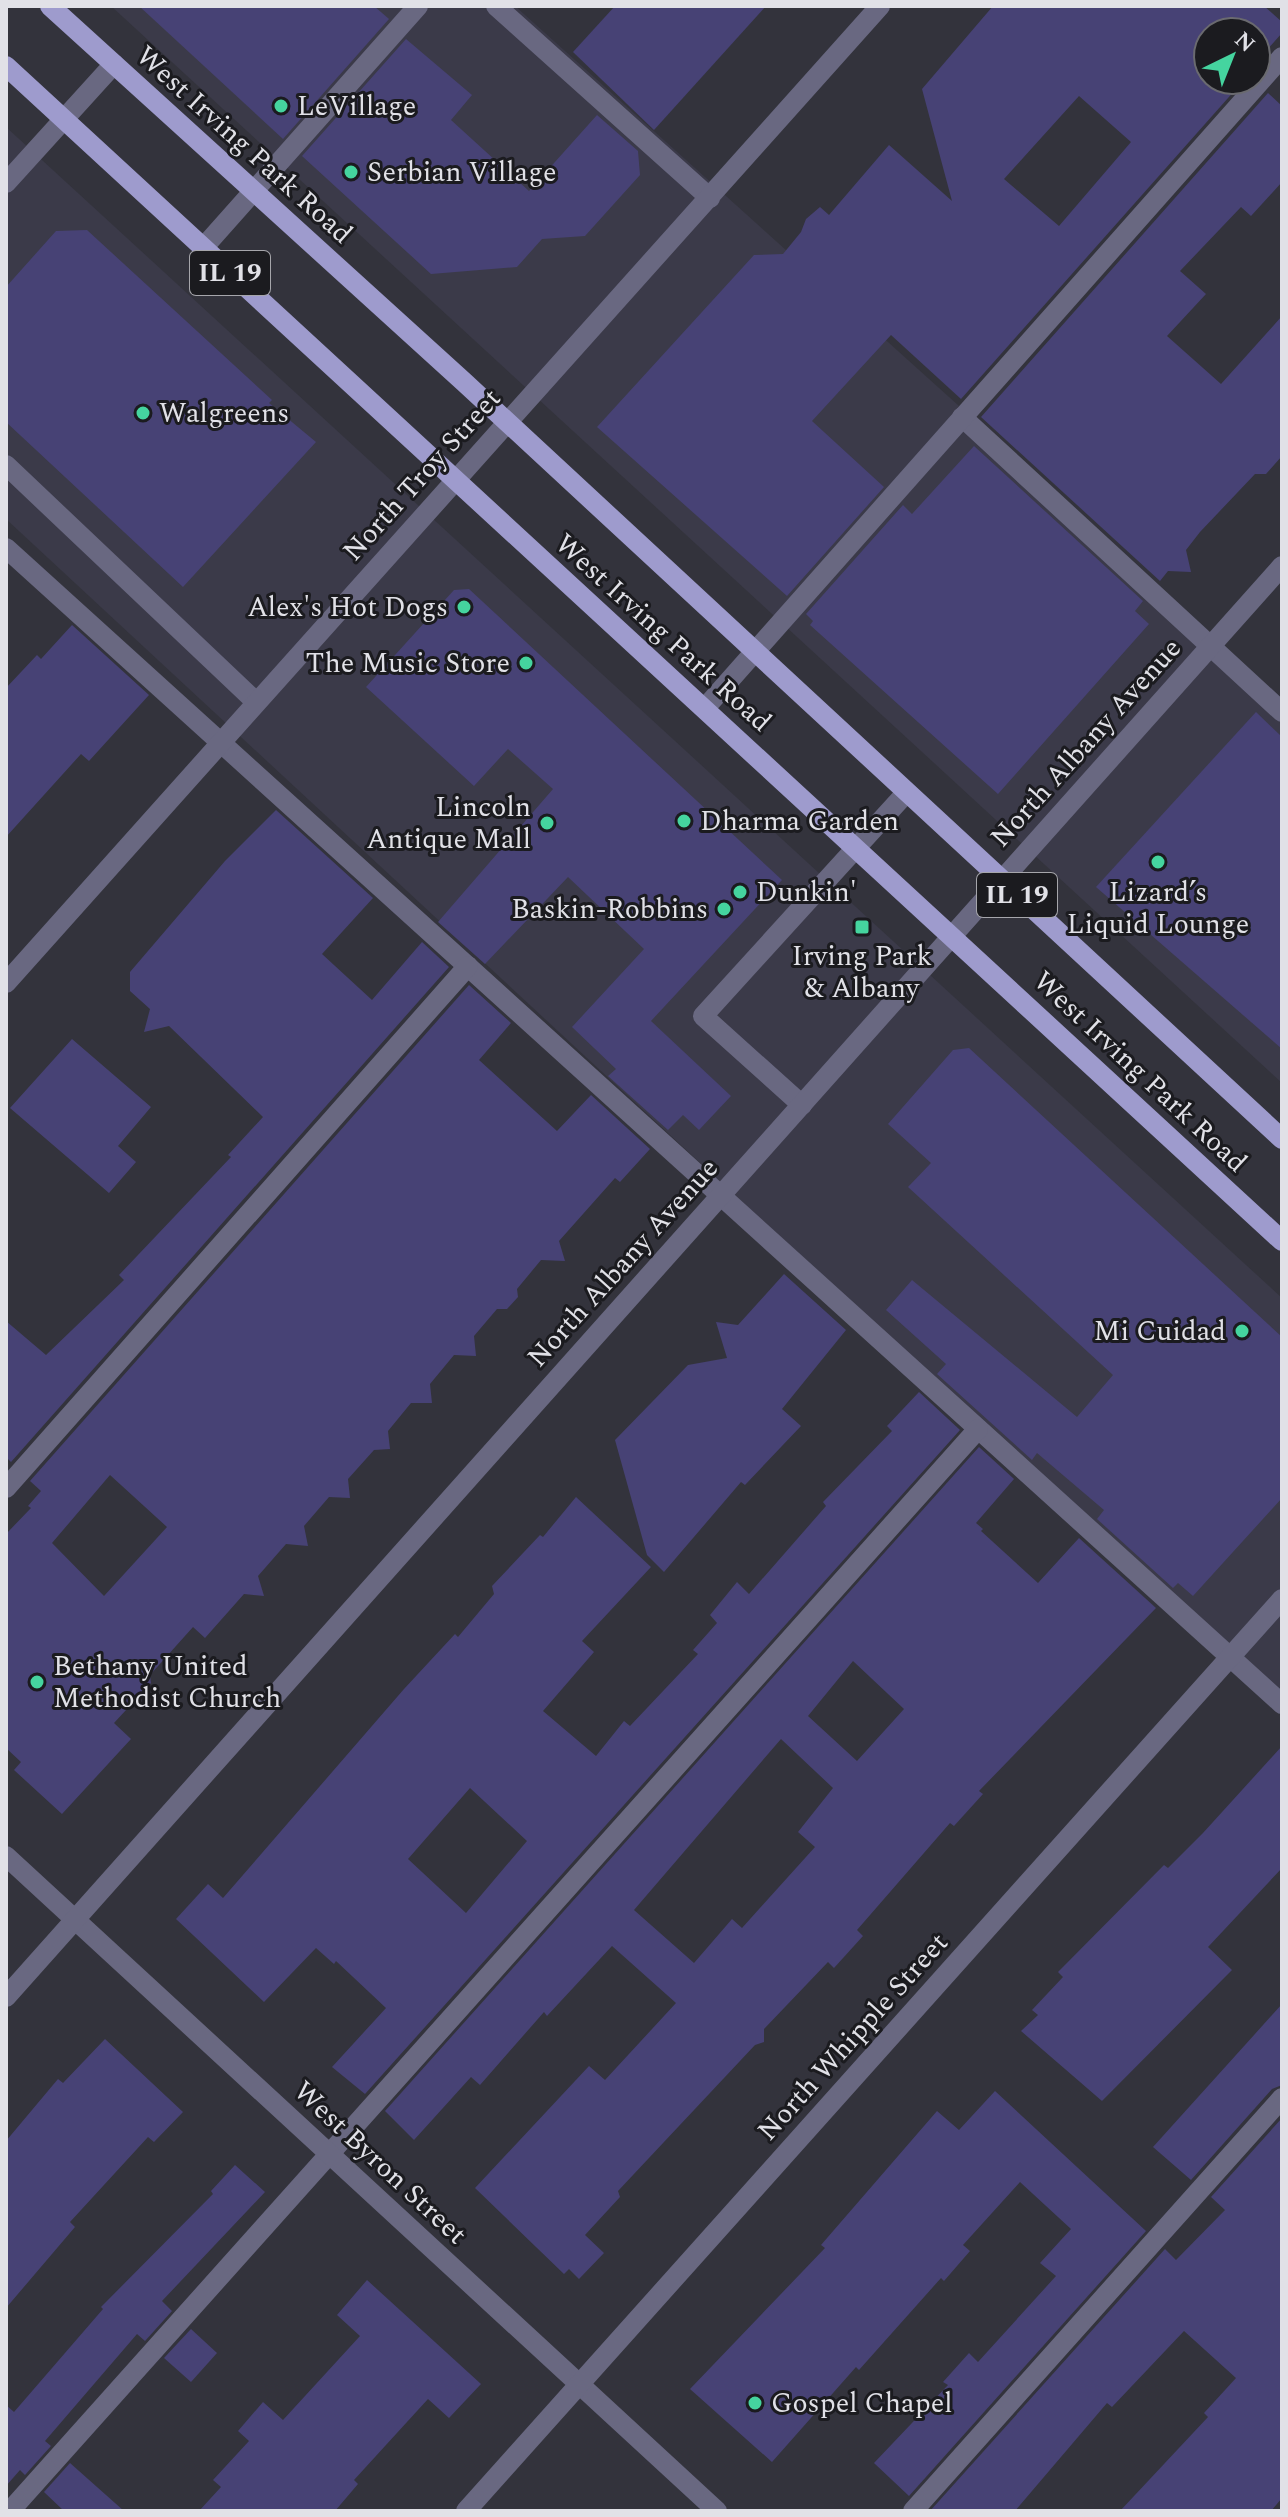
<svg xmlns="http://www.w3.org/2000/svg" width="1288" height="2517" font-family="Spectral,serif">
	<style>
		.built { fill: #3b3a49 }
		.building { fill: #474275; fill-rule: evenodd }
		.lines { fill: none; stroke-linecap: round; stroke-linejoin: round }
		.lane { stroke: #696881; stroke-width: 20 }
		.street { stroke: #696881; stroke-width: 20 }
		.primary { stroke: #9e9bcd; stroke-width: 20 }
		.poi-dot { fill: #45d49f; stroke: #1b1b1f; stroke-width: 3 }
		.labels { text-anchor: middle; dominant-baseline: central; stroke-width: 6; stroke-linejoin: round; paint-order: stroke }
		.shield { fill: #1b1b1f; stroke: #a6a6ab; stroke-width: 2 }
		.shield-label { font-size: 26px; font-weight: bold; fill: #e1e1e7 }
		.poi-label { font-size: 28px; fill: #e1e1e7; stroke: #1b1b1f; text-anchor: start }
		.street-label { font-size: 28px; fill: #e1e1e7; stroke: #1b1b1f }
	</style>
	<rect width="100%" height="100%" fill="#33333c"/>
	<!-- built -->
	<g class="built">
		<path d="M 111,6 L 515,6 L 959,406 L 950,417 L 1282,721 L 1282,1083 Z"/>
		<path d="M 6,127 L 1282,1298 L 1282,1693 L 739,1199 L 6,519 Z"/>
	</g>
	<!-- building -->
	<g class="building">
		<path d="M 139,6 L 374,6 L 389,19 L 283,139 Z"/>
		<path d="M 615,6 L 766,6 L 654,130 L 573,52 Z"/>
		<path d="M 993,6 L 1264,6 L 1282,22 L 1282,33 L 1256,62 L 1256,32 L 1208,32 L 1208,80 L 1244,80 L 961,399 L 891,335 L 812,421 L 884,487 L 787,596 L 597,427 L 754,255 L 783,254 L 801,232 L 806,219 L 820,207 L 829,215 L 889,145 L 952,201 L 922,89 ZM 1079,96 L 1131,142 L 1059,226 L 1004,179 Z"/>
		<path d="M 406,39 L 472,95 L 451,120 L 529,191 L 597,115 L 638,151 L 640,175 L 585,236 L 542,239 L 517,267 L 431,274 L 302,156 Z"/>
		<path d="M 1268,93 L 1282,106 L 1282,182 L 1251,216 L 1241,207 L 1180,271 L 1206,294 L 1167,336 L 1221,384 L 1282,316 L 1282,456 L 1266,474 L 1255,474 L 1200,532 L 1186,550 L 1191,572 L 1168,571 L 1160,581 L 981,417 Z"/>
		<path d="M 87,230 L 272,400 L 269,403 L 316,442 L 183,587 L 6,422 L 6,287 L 56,231 Z"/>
		<path d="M 974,446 L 1143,601 L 1135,611 L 1149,624 L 998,794 L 810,625 L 813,621 L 806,614 L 903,505 L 912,514 Z"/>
		<path d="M 469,589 L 782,880 L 651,1021 L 731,1096 L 699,1130 L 683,1115 L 668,1130 L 608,1076 L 616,1069 L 572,1027 L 644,949 L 568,877 L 485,964 L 438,922 L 553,789 L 508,749 L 474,786 L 366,687 L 454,590 Z"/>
		<path d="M 72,625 L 149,695 L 89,761 L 81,754 L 6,837 L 6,688 L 37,655 L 41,659 Z"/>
		<path d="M 1256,712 L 1282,737 L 1282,1049 L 1096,887 Z"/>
		<path d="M 276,810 L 373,898 L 322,954 L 372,1000 L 422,942 L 449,967 L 11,1462 L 6,1457 L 6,1321 L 46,1355 L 124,1280 L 119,1275 L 231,1157 L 228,1155 L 263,1117 L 169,1026 L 144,1032 L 150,1009 L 130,991 L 130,972 L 225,861 Z"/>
		<path d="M 469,985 L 511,1023 L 479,1060 L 557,1131 L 591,1095 L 650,1149 L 620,1182 L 615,1178 L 559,1241 L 565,1261 L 541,1260 L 517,1289 L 518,1297 L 507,1309 L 497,1309 L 474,1336 L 476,1356 L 454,1355 L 430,1384 L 432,1403 L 411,1403 L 388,1431 L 390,1449 L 374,1450 L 348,1479 L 350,1498 L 329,1497 L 304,1526 L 308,1546 L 286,1544 L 258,1576 L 264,1596 L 244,1594 L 205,1638 L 193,1627 L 150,1675 L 151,1683 L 114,1723 L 131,1739 L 62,1814 L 14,1770 L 21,1762 L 6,1748 L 6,1534 L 31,1508 L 28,1506 L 41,1491 L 30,1481 ZM 110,1475 L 167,1527 L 104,1596 L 52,1543 Z"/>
		<path d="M 72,1039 L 151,1107 L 118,1146 L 136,1162 L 109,1193 L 10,1108 Z"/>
		<path d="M 969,1048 L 1282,1337 L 1282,1498 L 1193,1596 L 1178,1583 L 1173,1588 L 1097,1519 L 1104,1510 L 1037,1453 L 1032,1460 L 937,1374 L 946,1364 L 886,1310 L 912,1280 L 1077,1417 L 1113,1375 L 908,1187 L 931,1163 L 888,1124 L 953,1050 Z"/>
		<path d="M 784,1274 L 846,1330 L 782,1409 L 801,1426 L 745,1485 L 741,1482 L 664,1572 L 647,1555 L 615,1440 L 688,1365 L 727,1358 L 716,1322 L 738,1325 Z"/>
		<path d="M 919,1392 L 960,1430 L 365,2094 L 332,2067 L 386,2008 L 336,1961 L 334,1964 L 316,1948 L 264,2002 L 176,1919 L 208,1884 L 223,1898 L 404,1689 L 455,1634 L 458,1637 L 494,1594 L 492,1586 L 540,1535 L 543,1537 L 576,1497 L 651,1567 L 582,1641 L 594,1652 L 543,1711 L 596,1756 L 624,1721 L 630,1726 L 698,1654 L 693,1650 L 717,1623 L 710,1615 L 737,1582 L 749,1594 L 826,1506 L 823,1502 L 892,1431 L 887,1426 ZM 470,1788 L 527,1841 L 466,1913 L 408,1859 Z"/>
		<path d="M 979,1447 L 1014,1479 L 976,1523 L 983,1529 L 981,1531 L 1038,1583 L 1079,1538 L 1156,1608 L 979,1791 L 983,1794 L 954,1826 L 950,1823 L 857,1930 L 863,1936 L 834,1968 L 828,1962 L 764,2029 L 764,2042 L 755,2045 L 618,2191 L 620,2197 L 585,2235 L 604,2253 L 579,2279 L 569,2269 L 564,2274 L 475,2188 L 589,2066 L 605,2080 L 676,2003 L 612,1946 L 547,2016 L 544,2012 L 480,2085 L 471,2077 L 414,2140 L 385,2111 ZM 853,1661 L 904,1709 L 857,1761 L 808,1716 ZM 781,1739 L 833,1788 L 798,1832 L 815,1847 L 742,1928 L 732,1919 L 694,1963 L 634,1910 Z"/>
		<path d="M 1282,1746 L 1282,1868 L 1208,1947 L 1232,1970 L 1102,2101 L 1021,2031 L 1038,2015 L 1032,2010 L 1063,1977 L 1058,1972 L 1164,1865 L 1168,1868 L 1203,1833 Z"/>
		<path d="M 1282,2004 L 1282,2085 L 1272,2089 L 1191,2180 L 1153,2147 Z"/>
		<path d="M 105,2039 L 183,2112 L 154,2142 L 148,2137 L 70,2222 L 75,2227 L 6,2308 L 6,2141 L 58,2079 L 63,2083 Z"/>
		<path d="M 995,2091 L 1146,2231 L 909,2496 L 874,2463 L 948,2385 L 943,2382 L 969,2353 L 978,2362 L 1056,2276 L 1040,2263 L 1071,2229 L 1020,2182 L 963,2245 L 970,2251 L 944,2281 L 941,2278 L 859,2370 L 856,2367 L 772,2462 L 690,2389 L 825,2248 L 821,2245 L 937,2111 L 959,2130 Z"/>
		<path d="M 1282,2118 L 1282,2498 L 1271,2511 L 1120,2511 L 1208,2417 L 1204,2413 L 1236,2378 L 1184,2331 L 1112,2407 L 1107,2403 L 1015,2511 L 930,2511 L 1165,2249 L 1176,2260 L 1225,2210 L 1211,2197 Z"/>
		<path d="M 235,2165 L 265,2192 L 162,2301 L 172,2311 L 145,2341 L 137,2334 L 45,2441 L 51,2446 L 25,2475 L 20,2470 L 6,2486 L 6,2405 L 14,2412 L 103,2309 L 101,2307 L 213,2194 L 211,2191 Z"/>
		<path d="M 367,2280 L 481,2384 L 449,2418 L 428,2399 L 354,2480 L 358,2484 L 335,2511 L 199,2511 L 221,2487 L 213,2480 L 249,2441 L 238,2431 L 263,2402 L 283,2420 L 360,2336 L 337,2315 Z"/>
		<path d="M 191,2329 L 217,2353 L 191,2382 L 164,2358 Z"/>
		<path d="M 70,2463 L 124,2511 L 64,2511 L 44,2492 Z"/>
	</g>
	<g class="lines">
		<!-- lane -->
		<g class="lane">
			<path d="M 496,6 L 710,198"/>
			<path d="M 6,183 L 114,64"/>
			<path d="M 203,248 L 418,6"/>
			<path d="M 962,417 L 1282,712"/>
			<path d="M 6,465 L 256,702"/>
			<path d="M 6,548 L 1282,1704"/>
			<path d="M 705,708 L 1282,57"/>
			<path d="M 802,1105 L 703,1016 L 906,793"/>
			<path d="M 6,1488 L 468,966"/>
			<path d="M 10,2511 L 978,1429"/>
			<path d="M 913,2511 L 1282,2098"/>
		</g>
		<!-- street -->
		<g class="street">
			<path d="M 6,983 L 880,6"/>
			<path d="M 6,1856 L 717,2511"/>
			<path d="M 6,1997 L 1282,566"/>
			<path d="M 466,2511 L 1282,1599"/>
		</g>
		<!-- primary -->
		<g class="primary">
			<path d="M 50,6 L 464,382 L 1282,1139"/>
			<path d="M 6,66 L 1282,1241"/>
		</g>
	</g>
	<!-- markers -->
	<g class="poi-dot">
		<circle cx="281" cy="106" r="8"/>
		<circle cx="351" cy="172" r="8"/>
		<circle cx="143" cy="413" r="8"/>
		<circle cx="464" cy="607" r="8"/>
		<circle cx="526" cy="663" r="8"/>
		<circle cx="684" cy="821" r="8"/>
		<circle cx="547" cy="823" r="8"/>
		<circle cx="1158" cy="862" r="8"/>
		<circle cx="740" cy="892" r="8"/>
		<circle cx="724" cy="909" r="8"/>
		<rect x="854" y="919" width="16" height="16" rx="4"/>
		<circle cx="1242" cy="1331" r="8"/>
		<circle cx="37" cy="1682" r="8"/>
		<circle cx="755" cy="2403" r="8"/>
	</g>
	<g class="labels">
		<!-- shield labels -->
		<g class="shield">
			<rect x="190" y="251" width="80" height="44" rx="6"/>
			<rect x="977" y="873" width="80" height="44" rx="6"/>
		</g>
		<g class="shield-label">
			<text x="230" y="273">IL 19</text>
			<text x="1017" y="895">IL 19</text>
		</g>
		<!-- poi labels -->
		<g class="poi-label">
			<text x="297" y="106">LeVillage</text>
			<text x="367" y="172">Serbian Village</text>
			<text x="159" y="413">Walgreens</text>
			<text x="448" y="607" text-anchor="end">Alex's Hot Dogs</text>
			<text x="510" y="663" text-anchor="end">The Music Store</text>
			<text x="531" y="807" text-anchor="end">Lincoln<tspan x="531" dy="32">Antique Mall</tspan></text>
			<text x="700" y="821">Dharma Garden</text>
			<text x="756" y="892">Dunkin'</text>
			<text x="1158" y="892" text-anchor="middle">Lizard’s<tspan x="1158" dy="32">Liquid Lounge</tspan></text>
			<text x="708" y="909" text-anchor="end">Baskin-Robbins</text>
			<text x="862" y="956" text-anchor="middle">Irving Park<tspan x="862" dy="32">&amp; Albany</tspan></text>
			<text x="1226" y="1331" text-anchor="end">Mi Cuidad</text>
			<text x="53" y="1666">Bethany United<tspan x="53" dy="32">Methodist Church</tspan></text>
			<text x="771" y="2403">Gospel Chapel</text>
		</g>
		<!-- street labels -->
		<g class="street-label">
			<text transform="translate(244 145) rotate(42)">West Irving Park Road</text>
			<text transform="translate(422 475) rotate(-48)">North Troy Street</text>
			<text transform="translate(663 633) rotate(42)">West Irving Park Road</text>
			<text transform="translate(1086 743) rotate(-48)">North Albany Avenue</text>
			<text transform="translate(1140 1072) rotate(43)">West Irving Park Road</text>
			<text transform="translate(623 1263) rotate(-48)">North Albany Avenue</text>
			<text transform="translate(853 2037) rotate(-48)">North Whipple Street</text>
			<text transform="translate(380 2163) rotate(43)">West Byron Street</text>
		</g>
	</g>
	<!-- border -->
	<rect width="1288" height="2517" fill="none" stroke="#e1e1e7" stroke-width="16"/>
	<!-- north arrow -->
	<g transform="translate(1232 56) rotate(43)"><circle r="38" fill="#1b1b1f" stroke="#6a6a6f" stroke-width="2"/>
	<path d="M0-6L14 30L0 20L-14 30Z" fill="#45d49f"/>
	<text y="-12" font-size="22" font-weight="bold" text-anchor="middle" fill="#e1e1e7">N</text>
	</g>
</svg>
